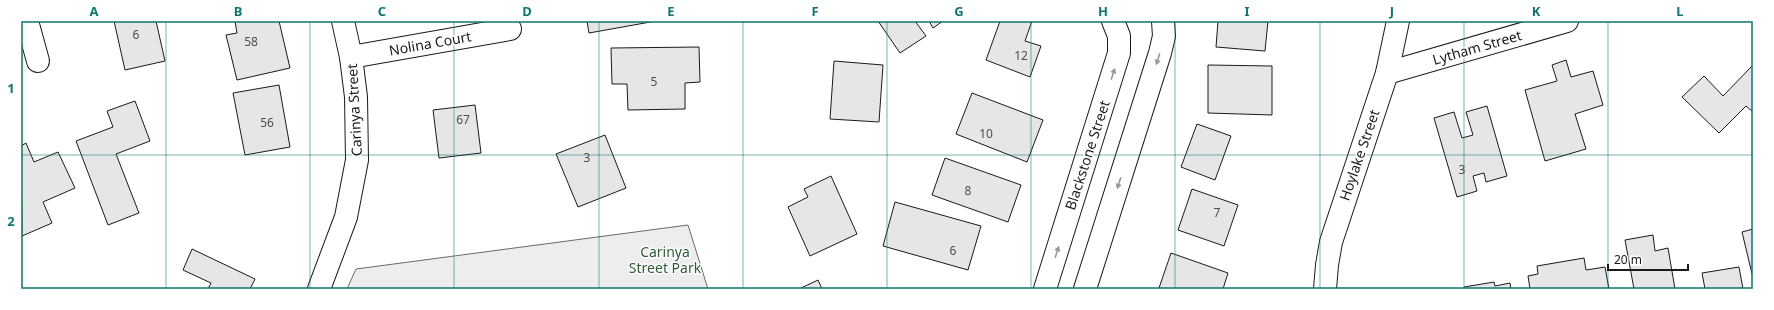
<svg xmlns="http://www.w3.org/2000/svg" width="1774" height="310" font-family="'Noto Sans',sans-serif">
	<style>
		.built { fill: #ededed; stroke: #6a6a6a }
		.building { fill: #e6e6e6; stroke: #1a1a1a }
		.lines { fill: none; stroke-linecap: round; stroke-linejoin: round }
		.minor-casing { stroke: #1a1a1a; stroke-width: 24 }
		.minor { stroke: #fff; stroke-width: 22 }
		.oneway { fill: #989898 }
		.grid { fill: none; stroke: #0f766e; stroke-width: 1; stroke-opacity: 0.55 }
		.labels { text-anchor: middle; dominant-baseline: central; stroke-width: 3; stroke-linejoin: round; paint-order: stroke }
		.number-label { font-size: 12px; fill: #4d4d4d }
		.street-label { font-size: 14px; fill: #1a1a1a; stroke: #fff }
		.park-label { font-size: 14px; fill: #2b5a34; stroke: #fff }
		.neatline { fill: none; stroke: #0f766e; stroke-width: 1.5 }
		.grid-label { font-size: 13px; text-anchor: middle; font-weight: bold; fill: #0f766e }
	</style>
	<rect width="100%" height="100%" fill="#fff"/>
	<!-- built -->
	<path class="built" d="M 688,225 L 708,289 L 347,289 L 356,269 Z"/>
	<!-- building -->
	<g class="building">
		<path d="M 114,21 L 156,21 L 165,61 L 125,70 Z"/>
		<path d="M 235,21 L 279,21 L 290,68 L 237,80 L 226,35 L 237,33 Z"/>
		<path d="M 587,21 L 656,21 L 589,33 Z"/>
		<path d="M 878,21 L 915,21 L 926,36 L 900,53 Z"/>
		<path d="M 929,21 L 943,21 L 933,28 Z"/>
		<path d="M 1000,21 L 1032,21 L 1025,41 L 1041,46 L 1030,77 L 986,60 Z"/>
		<path d="M 1218,21 L 1268,21 L 1265,51 L 1216,47 Z"/>
		<path d="M 699,47 L 700,82 L 685,83 L 685,109 L 628,110 L 627,84 L 612,84 L 611,48 Z"/>
		<path d="M 1566,60 L 1571,77 L 1593,71 L 1603,105 L 1575,114 L 1586,149 L 1545,161 L 1525,90 L 1557,81 L 1552,65 Z"/>
		<path d="M 834,61 L 883,65 L 879,122 L 830,119 Z"/>
		<path d="M 1208,65 L 1272,66 L 1272,115 L 1208,113 Z"/>
		<path d="M 1753,65 L 1753,112 L 1746,106 L 1719,133 L 1682,97 L 1704,76 L 1723,96 Z"/>
		<path d="M 279,85 L 290,147 L 245,155 L 233,93 Z"/>
		<path d="M 972,93 L 1043,120 L 1027,162 L 956,134 Z"/>
		<path d="M 135,101 L 150,141 L 116,154 L 139,213 L 108,225 L 76,141 L 113,127 L 107,111 Z"/>
		<path d="M 475,105 L 481,153 L 439,158 L 433,110 Z"/>
		<path d="M 1487,106 L 1507,176 L 1486,182 L 1484,173 L 1473,176 L 1477,191 L 1457,197 L 1434,118 L 1454,112 L 1462,138 L 1473,135 L 1466,112 Z"/>
		<path d="M 1197,124 L 1231,136 L 1215,180 L 1181,167 Z"/>
		<path d="M 605,135 L 626,188 L 578,207 L 556,154 Z"/>
		<path d="M 26,143 L 34,162 L 58,152 L 75,188 L 43,202 L 52,223 L 22,236 L 21,146 Z"/>
		<path d="M 945,158 L 1021,185 L 1008,222 L 932,195 Z"/>
		<path d="M 831,176 L 857,234 L 810,256 L 788,207 L 808,197 L 804,189 Z"/>
		<path d="M 1192,189 L 1238,205 L 1224,246 L 1178,230 Z"/>
		<path d="M 895,202 L 981,226 L 968,270 L 883,246 Z"/>
		<path d="M 1753,229 L 1753,278 L 1742,232 Z"/>
		<path d="M 1653,235 L 1655,251 L 1668,248 L 1675,289 L 1634,289 L 1625,240 Z"/>
		<path d="M 192,249 L 255,279 L 250,289 L 208,289 L 211,283 L 183,270 Z"/>
		<path d="M 1171,253 L 1228,273 L 1223,289 L 1163,289 L 1159,288 Z"/>
		<path d="M 1584,258 L 1586,270 L 1605,267 L 1609,289 L 1530,289 L 1528,276 L 1538,274 L 1537,266 Z"/>
		<path d="M 1739,267 L 1743,289 L 1705,289 L 1702,273 Z"/>
		<path d="M 818,280 L 822,289 L 799,289 Z"/>
		<path d="M 1494,282 L 1495,286 L 1510,283 L 1511,289 L 1464,289 L 1464,287 Z"/>
	</g>
	<g class="lines">
		<!-- minor casing -->
		<g class="minor-casing">
			<g id="minor">
				<path d="M 27,21 L 38,61"/>
				<path d="M 351,57 L 510,29"/>
				<path d="M 1387,73 L 1567,21"/>
				<path d="M 319,289 L 346,217 L 357,160 L 356,97 L 351,57 L 343,21"/>
				<path d="M 1045,289 L 1119,53 L 1119,36 L 1113,21"/>
				<path d="M 1085,289 L 1160,53 L 1164,36 L 1163,21"/>
				<path d="M 1325,289 L 1327,265 L 1331,242 L 1387,73 L 1398,21"/>
			</g>
		</g>
		<!-- minor -->
		<use href="#minor" class="minor"/>
	</g>
	<!-- one-way arrows -->
	<defs><path id="oneway-solid" d="M-6-.8H1V-3.2L6.5 0L1 3.2V.8H-6Z"/></defs>
	<g class="oneway">
		<use href="#oneway-solid" transform="translate(1158 59) rotate(107)"/>
		<use href="#oneway-solid" transform="translate(1113 74) rotate(-72)"/>
		<use href="#oneway-solid" transform="translate(1119 183) rotate(108)"/>
		<use href="#oneway-solid" transform="translate(1057 252) rotate(-72)"/>
	</g>
	<!-- grid -->
	<path class="grid" d="M 166,21 L 166,289M 310,21 L 310,289M 454,21 L 454,289M 599,21 L 599,289M 743,21 L 743,289M 887,21 L 887,289M 1031,21 L 1031,289M 1175,21 L 1175,289M 1320,21 L 1320,289M 1464,21 L 1464,289M 1608,21 L 1608,289M 21,155 L 1753,155"/>
	<g class="labels">
		<!-- number labels -->
		<g class="number-label">
			<text x="136" y="34">6</text>
			<text x="251" y="41">58</text>
			<text x="1021" y="55">12</text>
			<text x="654" y="81">5</text>
			<text x="463" y="119">67</text>
			<text x="267" y="122">56</text>
			<text x="986" y="133">10</text>
			<text x="587" y="157">3</text>
			<text x="1462" y="169">3</text>
			<text x="968" y="190">8</text>
			<text x="1217" y="212">7</text>
			<text x="953" y="250">6</text>
		</g>
		<!-- street labels -->
		<g class="street-label">
			<text transform="translate(430 43) rotate(-10)">Nolina Court</text>
			<text transform="translate(1477 47) rotate(-16)">Lytham Street</text>
			<text transform="translate(354 110) rotate(-93)">Carinya Street</text>
			<text transform="translate(1087 155) rotate(-72)">Blackstone Street</text>
			<text transform="translate(1359 155) rotate(-71)">Hoylake Street</text>
		</g>
		<!-- park labels -->
		<g class="park-label">
			<text x="665" y="251">Carinya<tspan x="665" dy="16">Street Park</tspan></text>
		</g>
	</g>
	<!-- border -->
	<rect width="1774" height="310" fill="none" stroke="#ffffff" stroke-width="44"/>
	<!-- scale -->
	<path d="M1608 264v6h80v-6" fill="none" stroke="#1a1a1a" stroke-width="2"/>
	<text x="1614" y="264" font-size="12" fill="#1a1a1a" stroke="#ffffff" stroke-width="3" paint-order="stroke">20 m</text>
	<rect x="22" y="22" width="1730" height="266" class="neatline"/>
	<g class="grid-label">
		<text x="94" y="16">A</text>
		<text x="238" y="16">B</text>
		<text x="382" y="16">C</text>
		<text x="527" y="16">D</text>
		<text x="671" y="16">E</text>
		<text x="815" y="16">F</text>
		<text x="959" y="16">G</text>
		<text x="1103" y="16">H</text>
		<text x="1247" y="16">I</text>
		<text x="1392" y="16">J</text>
		<text x="1536" y="16">K</text>
		<text x="1680" y="16">L</text>
		<text x="11" y="93">1</text>
		<text x="11" y="226">2</text>
	</g>
</svg>
